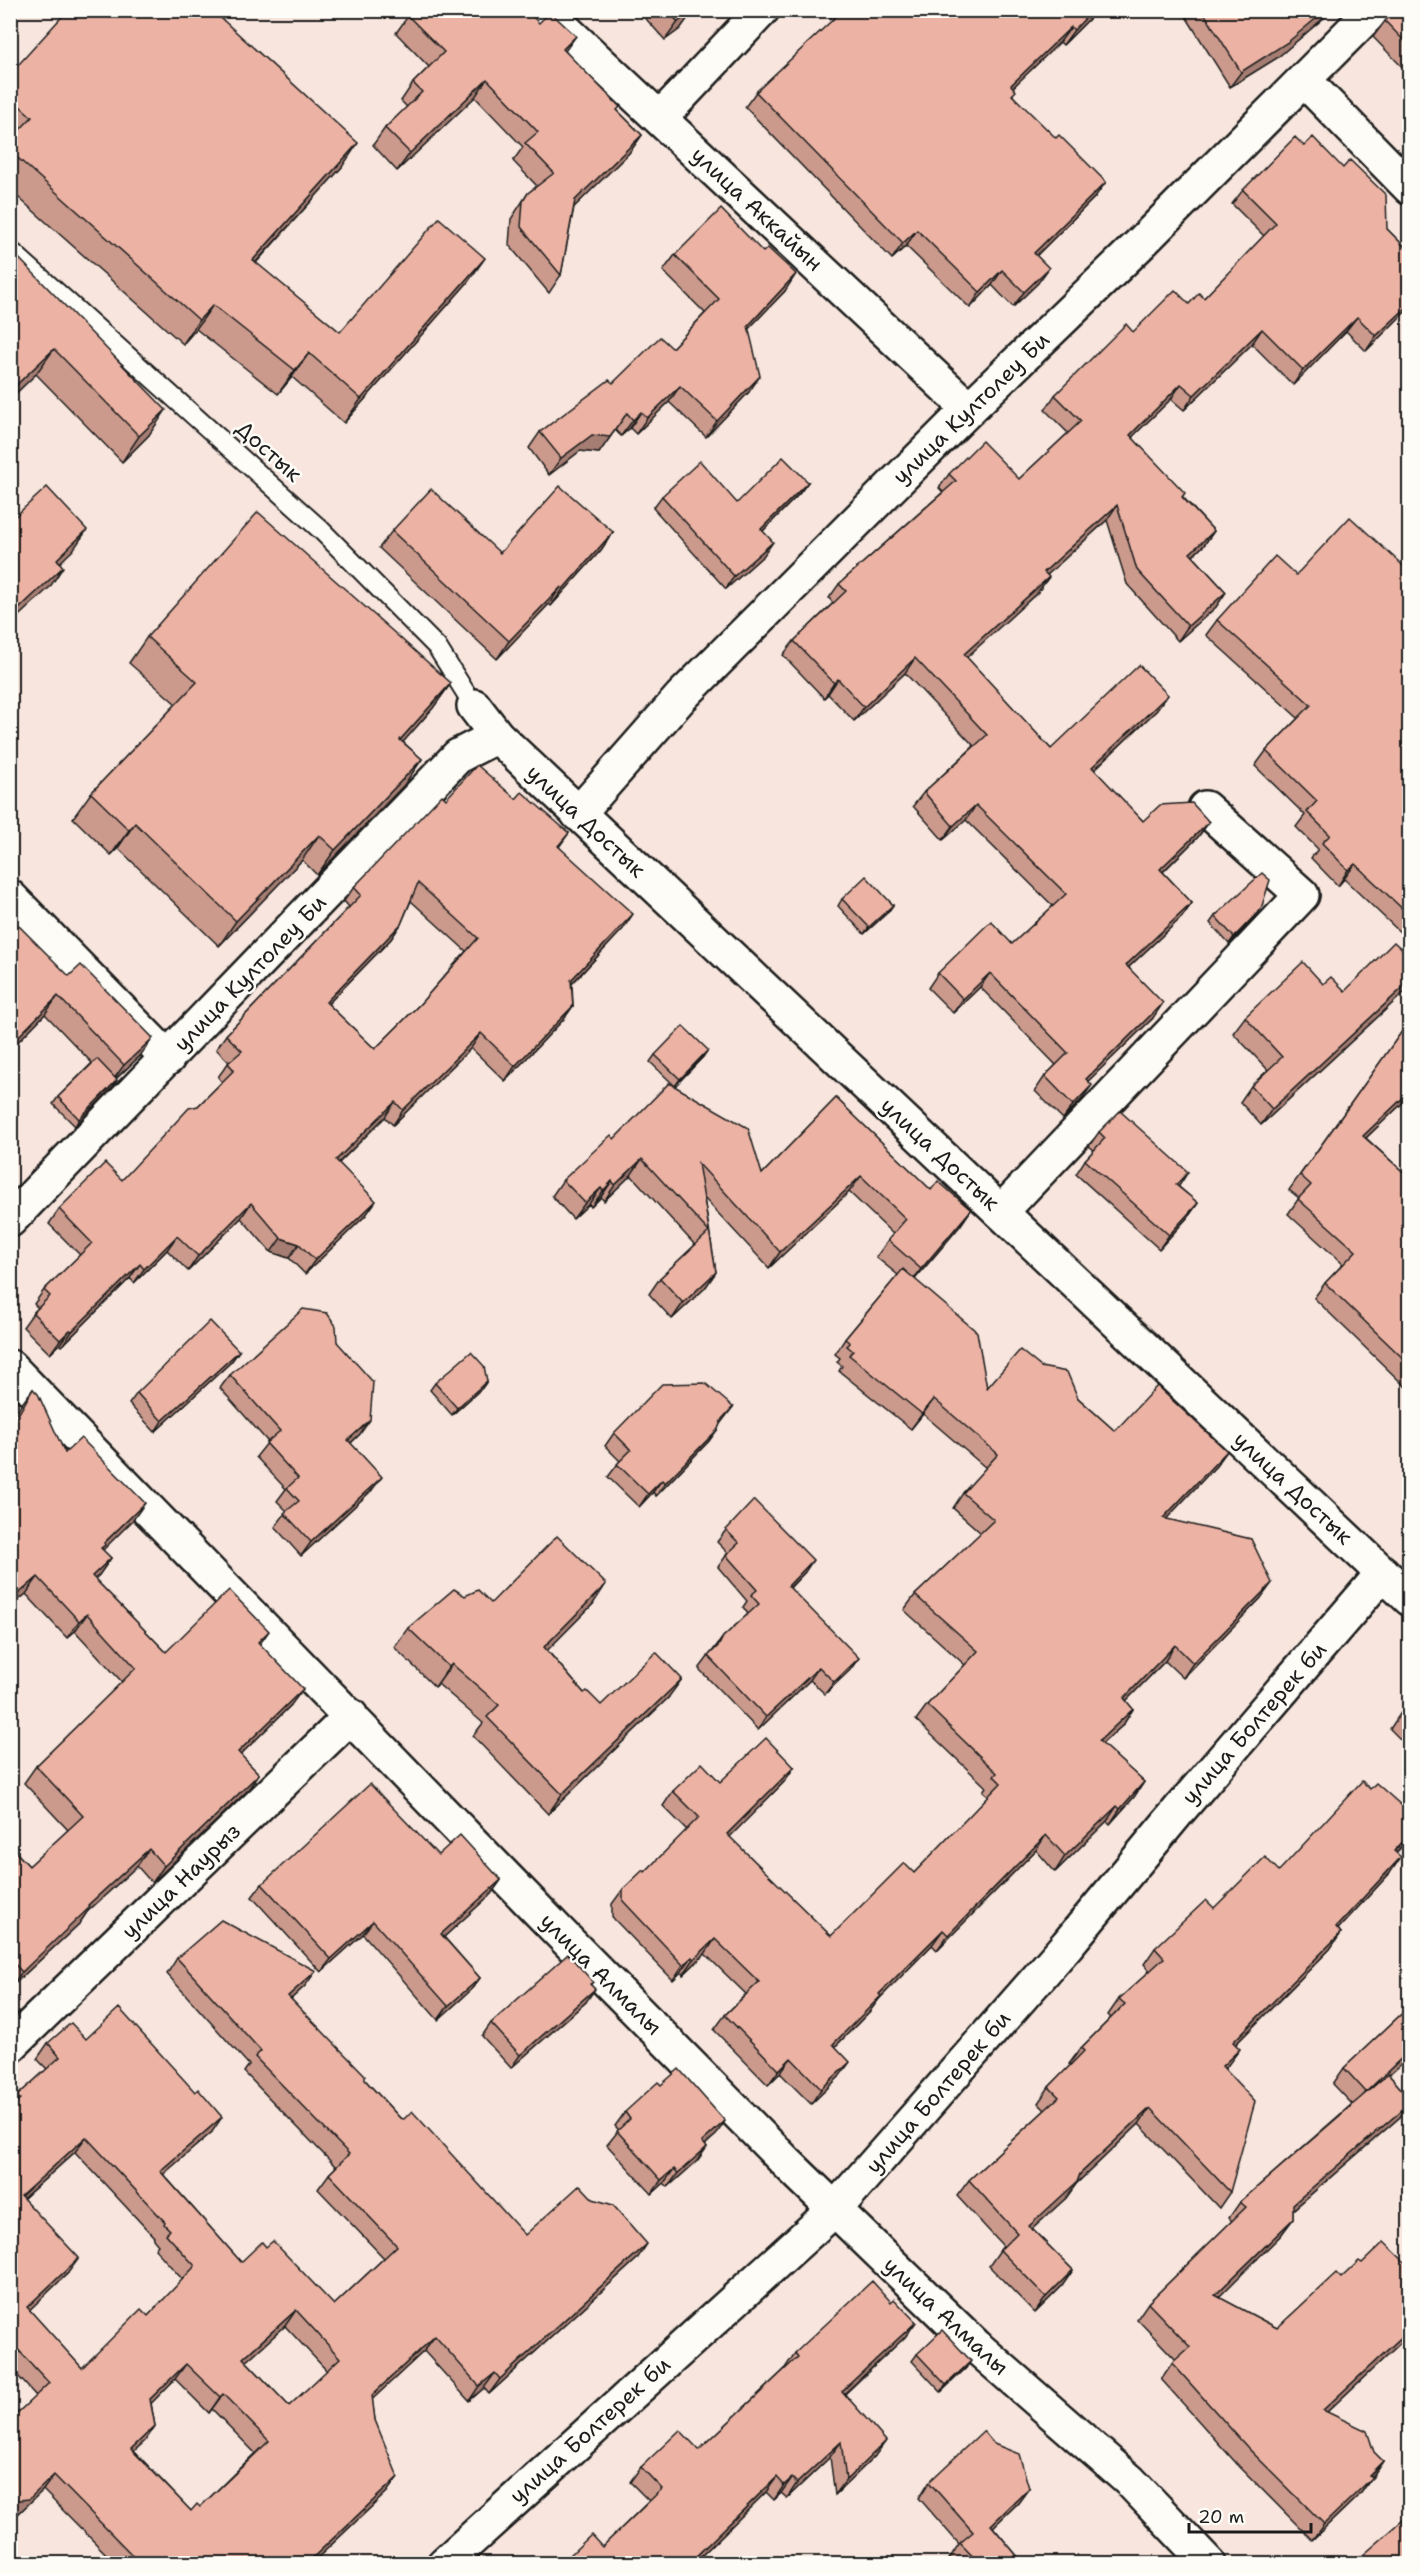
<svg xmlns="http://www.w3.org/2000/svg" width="1420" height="2574" font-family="'Shantell Sans',sans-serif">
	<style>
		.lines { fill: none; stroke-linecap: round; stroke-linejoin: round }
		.service-casing { stroke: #1c1c1c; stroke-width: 22 }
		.minor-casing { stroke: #1c1c1c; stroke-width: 38 }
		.service { stroke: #fdfcf7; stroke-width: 18 }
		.minor { stroke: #fdfcf7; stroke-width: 33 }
		.wall { fill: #cb9a8d; stroke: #1c1c1c; stroke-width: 1.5; fill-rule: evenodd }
		.shaded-wall { fill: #a57d73; stroke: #1c1c1c; stroke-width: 1.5 }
		.building { fill: #ecb3a4; stroke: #1c1c1c; stroke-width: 1.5; fill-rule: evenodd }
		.labels { text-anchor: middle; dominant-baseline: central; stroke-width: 5; stroke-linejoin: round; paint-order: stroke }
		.street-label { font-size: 22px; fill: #1c1c1c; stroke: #fdfcf7 }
	</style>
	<rect width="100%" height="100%" fill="#f8e6de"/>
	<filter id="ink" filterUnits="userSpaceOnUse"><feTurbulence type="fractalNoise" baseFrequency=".0167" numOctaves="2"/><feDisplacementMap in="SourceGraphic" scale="12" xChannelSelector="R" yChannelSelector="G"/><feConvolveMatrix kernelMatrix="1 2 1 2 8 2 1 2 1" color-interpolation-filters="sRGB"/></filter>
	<g filter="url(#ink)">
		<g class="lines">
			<!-- service casing -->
			<g class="service-casing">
				<path id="service" d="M 10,250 L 321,530 L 437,647 L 474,706"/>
			</g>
			<!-- minor casing -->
			<g class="minor-casing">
				<g id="minor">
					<path d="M 544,10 L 969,409"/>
					<path d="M 1304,80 L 1410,188"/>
					<path d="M 660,118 L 762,10"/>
					<path d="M 474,706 L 497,736 L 1410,1599"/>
					<path d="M 578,814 L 681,697 L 969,409 L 1139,245 L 1373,10"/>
					<path d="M 10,897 L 168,1058"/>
					<path d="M 1001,1212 L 1302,895 L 1205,808"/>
					<path d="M 10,1220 L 458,756 L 497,736"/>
					<path d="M 10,1367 L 557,1930 L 787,2163 L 979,2349 L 1130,2481 L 1209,2564"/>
					<path d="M 10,2046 L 351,1716"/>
					<path d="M 444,2564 L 835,2209 L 1067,1945 L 1180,1809 L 1383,1573"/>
				</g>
			</g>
			<!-- service -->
			<use href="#service" class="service"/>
			<!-- minor -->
			<use href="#minor" class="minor"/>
		</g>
		<!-- wall -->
		<g class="wall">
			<path d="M 638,10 L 693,10 L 680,29 L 665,40 Z"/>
			<path d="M 714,10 L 723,10 L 718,15 Z"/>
			<path d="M 823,10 L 1098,10 L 1063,45 L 1060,42 L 1013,87 L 1013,96 L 1095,197 L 1036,256 L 1038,283 L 1013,307 L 992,285 L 970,308 L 906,246 L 892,259 L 745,107 L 756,92 L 833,20 Z"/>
			<path d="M 1188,10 L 1333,10 L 1277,58 L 1230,87 L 1185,15 Z"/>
			<path d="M 1410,10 L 1410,75 L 1373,37 L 1385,21 Z"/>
			<path d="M 408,16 L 565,51 L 617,110 L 642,135 L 629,153 L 574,207 L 561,275 L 549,293 L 509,245 L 511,219 L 528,193 L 537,186 L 513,161 L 523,147 L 475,97 L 397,171 L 373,145 L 385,128 L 407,107 L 401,101 L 413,83 L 429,67 L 396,33 Z"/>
			<path d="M 10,74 L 342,167 L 256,263 L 340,332 L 468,282 L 344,423 L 292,377 L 278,394 L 196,329 L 183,344 L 10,190 L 10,140 L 12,138 L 10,137 Z"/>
			<path d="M 1243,190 L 1387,229 L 1410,252 L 1410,314 L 1408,309 L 1366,351 L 1346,331 L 1293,385 L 1252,344 L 1184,410 L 1171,399 L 1132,437 L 1183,497 L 1214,531 L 1204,545 L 1193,556 L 1226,592 L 1216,607 L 1178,641 L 1127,584 L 1107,520 L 1047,575 L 1038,592 L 966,657 L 1051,749 L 1157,710 L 1094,770 L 1143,821 L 1209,822 L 1198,837 L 1163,872 L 1192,903 L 1182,917 L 1129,967 L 1153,1018 L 1088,1081 L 1082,1099 L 1063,1119 L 1035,1091 L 1045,1076 L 1056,1065 L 980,987 L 953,1013 L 928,988 L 938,973 L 1012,944 L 1053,906 L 966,820 L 943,840 L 913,806 L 924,792 L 974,746 L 905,673 L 854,721 L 828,694 L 824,698 L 783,655 L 794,641 L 833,603 L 829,598 L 839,584 L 943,492 L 939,488 L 949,474 L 1019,479 L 1068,433 L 1045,410 L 1055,395 L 1133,332 L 1189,304 L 1204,298 L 1264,236 L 1232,204 Z"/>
			<path d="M 10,249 L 149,435 L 122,462 L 36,374 L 10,399 Z"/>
			<path d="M 675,255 L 785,291 L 748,329 L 749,392 L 706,437 L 669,402 L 636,434 L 630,428 L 621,436 L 615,430 L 599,453 L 580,451 L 549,475 L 529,448 L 540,432 L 613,383 L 672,348 L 705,313 L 663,271 Z"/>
			<path d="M 808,482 L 799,494 L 763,531 L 764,555 L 726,589 L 653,508 L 662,496 L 737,503 Z"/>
			<path d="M 392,531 L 500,553 L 613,532 L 601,550 L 551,606 L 549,604 L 497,659 L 379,548 Z"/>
			<path d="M 1410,572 L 1410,930 L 1404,936 L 1344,879 L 1338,886 L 1311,858 L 1318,849 L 1296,827 L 1305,815 L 1255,766 L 1266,751 L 1298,718 L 1206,635 L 1217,620 L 1296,575 Z"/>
			<path d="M 147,637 L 451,683 L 433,708 L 403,742 L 422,759 L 404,785 L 317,875 L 302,860 L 219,946 L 118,848 L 111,855 L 73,818 L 91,793 L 176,704 L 129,663 Z"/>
			<path d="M 446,799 L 516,799 L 569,833 L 559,847 L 623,929 L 572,984 L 573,1006 L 563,1020 L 505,1081 L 471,1048 L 393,1125 L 385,1117 L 339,1163 L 366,1215 L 305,1274 L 289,1258 L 271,1252 L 241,1218 L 188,1271 L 167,1250 L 134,1283 L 130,1278 L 62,1346 L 60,1344 L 50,1354 L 23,1327 L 33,1313 L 38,1308 L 34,1304 L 44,1290 L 80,1255 L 49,1224 L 59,1209 L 122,1180 L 198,1106 L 222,1082 L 218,1077 L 229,1062 L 216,1049 L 226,1035 L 349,907 L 344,901 L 354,887 ZM 411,901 L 466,951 L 420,1004 L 375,1049 L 328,1004 L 391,939 L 401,924 Z"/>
			<path d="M 842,899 L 893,905 L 888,912 L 864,934 L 838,906 Z"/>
			<path d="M 1215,916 L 1256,916 L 1229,944 L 1210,923 Z"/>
			<path d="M 10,917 L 140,1056 L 116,1079 L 113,1087 L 75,1126 L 53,1104 L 58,1097 L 92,1063 L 45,1014 L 10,1050 Z"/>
			<path d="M 1410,957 L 1410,987 L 1261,1125 L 1240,1102 L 1251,1086 L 1268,1070 L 1233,1033 L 1245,1017 L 1323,984 L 1345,991 Z"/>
			<path d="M 1410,1020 L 1410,1096 L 1366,1138 L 1410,1178 L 1410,1391 L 1314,1298 L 1325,1283 L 1343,1264 L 1288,1214 L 1299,1198 L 1289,1190 Z"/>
			<path d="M 655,1055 L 703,1057 L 675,1086 L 650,1062 Z"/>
			<path d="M 836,1098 L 931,1190 L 971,1210 L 960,1226 L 915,1279 L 987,1388 L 1078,1398 L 1115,1431 L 1227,1451 L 1216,1466 L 1166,1519 L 1261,1598 L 1183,1678 L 1165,1661 L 1126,1701 L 1133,1709 L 1123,1725 L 1102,1744 L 1144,1782 L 1134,1797 L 1110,1824 L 1107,1821 L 1055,1872 L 1036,1850 L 937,1950 L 932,1945 L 879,1999 L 870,2011 L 835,2047 L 839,2077 L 811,2104 L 780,2073 L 768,2085 L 714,2030 L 725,2015 L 746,1994 L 705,1954 L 683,1975 L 681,1972 L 673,1980 L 612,1917 L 612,1904 L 623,1889 L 645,1872 L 687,1830 L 663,1806 L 673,1791 L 794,1767 L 784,1782 L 729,1837 L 831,1936 L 914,1873 L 989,1796 L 983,1791 L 986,1787 L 916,1720 L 927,1705 L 965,1665 L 904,1610 L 915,1595 L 981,1533 L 953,1508 L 963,1493 L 986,1468 L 923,1414 L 911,1429 L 839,1371 L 842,1366 L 837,1362 L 840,1358 L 835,1354 L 845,1339 L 898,1275 L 876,1257 L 893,1234 L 849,1192 L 769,1268 L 704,1198 L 716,1272 L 705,1288 L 672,1319 L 649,1294 L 660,1278 L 695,1245 L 631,1175 L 604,1201 L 601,1197 L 591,1207 L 589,1204 L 573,1219 L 552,1196 L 563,1180 L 614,1139 L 762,1174 Z"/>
			<path d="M 1099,1132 L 1178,1186 L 1198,1203 L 1188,1217 L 1159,1249 L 1076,1174 L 1085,1160 L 1094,1150 L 1089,1146 Z"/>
			<path d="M 337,1342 L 360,1434 L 351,1443 L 372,1490 L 301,1556 L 275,1527 L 287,1511 L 277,1501 L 286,1489 L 256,1457 L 268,1442 L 220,1388 L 230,1375 Z"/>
			<path d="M 239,1351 L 231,1362 L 155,1432 L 129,1404 L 137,1393 Z"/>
			<path d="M 487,1381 L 482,1388 L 452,1415 L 430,1390 L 435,1383 Z"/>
			<path d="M 33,1389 L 65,1453 L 133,1520 L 102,1550 L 111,1558 L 99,1575 L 95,1579 L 166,1652 L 260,1644 L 291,1705 L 240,1755 L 259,1774 L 247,1791 L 152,1883 L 137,1866 L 87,1912 L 79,1924 L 10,1988 L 10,1846 L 29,1866 L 68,1830 L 24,1783 L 36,1766 L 122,1682 L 75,1631 L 67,1638 L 26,1594 L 10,1607 L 10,1424 L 21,1405 Z"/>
			<path d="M 733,1407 L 720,1424 L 709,1441 L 656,1496 L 653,1492 L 639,1507 L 608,1477 L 620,1461 L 605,1446 L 614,1433 Z"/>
			<path d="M 726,1530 L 805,1572 L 790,1588 L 850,1670 L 825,1694 L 810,1680 L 758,1730 L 699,1669 L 723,1637 L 748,1614 L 743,1607 L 747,1601 L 718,1567 L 728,1553 L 717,1542 Z"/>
			<path d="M 465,1596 L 491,1603 L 593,1604 L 547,1650 L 584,1693 L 601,1705 L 668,1698 L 548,1814 L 473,1736 L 483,1723 L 438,1684 L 435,1687 L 394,1647 L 408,1628 Z"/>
			<path d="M 1410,1703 L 1410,1749 L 1390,1729 L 1402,1711 Z"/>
			<path d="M 1370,1789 L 1410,1813 L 1410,1838 L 1396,1853 L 1390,1873 L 1338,1929 L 1341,1933 L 1330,1949 L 1235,2045 L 1228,2065 L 1225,2069 L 1230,2192 L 1219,2208 L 1139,2124 L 1076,2184 L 1066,2198 L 1032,2229 L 1073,2270 L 1062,2286 L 1035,2313 L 989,2266 L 1003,2246 L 957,2196 L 969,2180 L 1045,2110 L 1038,2103 L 1049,2087 L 1071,2065 L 1069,2064 L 1081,2048 L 1111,2018 L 1108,2015 L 1119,1999 L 1150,1971 L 1144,1964 L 1155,1948 L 1214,1908 L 1279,1871 Z"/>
			<path d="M 438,1855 L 501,1880 L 491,1894 L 444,1937 L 480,1978 L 470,1991 L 438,2020 L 363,1934 L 321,1972 L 252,1897 L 262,1884 Z"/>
			<path d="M 177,1958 L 305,1986 L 291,1999 L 400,2118 L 525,2235 L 637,2259 L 489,2394 L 484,2388 L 469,2401 L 424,2351 L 372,2399 L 375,2420 L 387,2492 L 311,2564 L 116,2564 L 43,2490 L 18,2514 L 10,2515 L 10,2420 L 36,2396 L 10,2367 L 10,2105 L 17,2096 L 47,2069 L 37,2059 L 48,2043 L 86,2039 L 212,2132 L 163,2174 L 241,2262 L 266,2247 L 334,2305 L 384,2258 L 318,2189 L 329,2174 L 336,2167 L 244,2072 L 249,2065 L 167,1974 ZM 75,2152 L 154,2237 L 153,2239 L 158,2245 L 155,2249 L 183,2280 L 148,2316 L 82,2368 L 29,2310 L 68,2273 L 23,2199 ZM 285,2326 L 327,2371 L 289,2406 L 246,2361 ZM 175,2379 L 209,2413 L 212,2409 L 255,2453 L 200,2507 L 191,2511 L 134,2451 L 145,2441 L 155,2426 L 151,2403 Z"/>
			<path d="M 593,1982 L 591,1984 L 586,2002 L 511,2068 L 482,2036 L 491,2023 Z"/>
			<path d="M 1410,2006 L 1410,2056 L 1389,2075 L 1410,2099 L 1410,2104 L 1400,2117 L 1293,2210 L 1293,2219 L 1281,2235 L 1218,2297 L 1277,2328 L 1341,2278 L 1362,2263 L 1410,2267 L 1410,2334 L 1327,2412 L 1383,2461 L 1361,2493 L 1312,2540 L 1237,2464 L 1161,2379 L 1172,2363 L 1176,2360 L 1137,2319 L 1148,2303 L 1232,2221 L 1229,2218 L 1240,2202 L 1352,2104 L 1333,2084 L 1344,2068 Z"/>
			<path d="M 625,2112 L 716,2135 L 705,2145 L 707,2147 L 697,2161 L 668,2187 L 664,2183 L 652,2194 L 607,2145 L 619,2130 L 615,2126 Z"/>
			<path d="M 891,2302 L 916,2322 L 905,2337 L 845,2394 L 875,2456 L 835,2495 L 830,2457 L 787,2498 L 781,2493 L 774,2500 L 766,2492 L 693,2564 L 564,2564 L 569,2556 L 602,2547 L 649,2501 L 630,2482 L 641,2467 L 699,2450 L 785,2369 L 785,2368 L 795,2353 Z"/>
			<path d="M 917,2354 L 966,2368 L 941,2392 L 912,2361 Z"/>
			<path d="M 929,2482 L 1029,2488 L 1018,2503 L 993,2527 L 1024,2564 L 954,2564 L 949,2559 L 959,2544 L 919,2498 Z"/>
		</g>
		<!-- shaded-wall -->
		<g class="shaded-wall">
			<path d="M 1093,10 L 1098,10 L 1063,45 L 1074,30 Z"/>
			<path d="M 1326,10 L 1333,10 L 1277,58 L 1230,87 L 1241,72 Z"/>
			<path d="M 693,11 L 680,29 L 665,40 L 678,22 Z"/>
			<path d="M 1071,27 L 1060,42 L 1000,100 L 1011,85 Z"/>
			<path d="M 576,36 L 563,54 L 563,49 Z"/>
			<path d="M 487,79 L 475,97 L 397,171 L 410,153 Z"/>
			<path d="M 642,135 L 629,153 L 563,218 L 575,200 Z"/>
			<path d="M 358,143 L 342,167 L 236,284 L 253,260 Z"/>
			<path d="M 1106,182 L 1095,197 L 1023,269 L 1034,253 Z"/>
			<path d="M 917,230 L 906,246 L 892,259 L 903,243 Z"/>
			<path d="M 485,258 L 468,282 L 344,423 L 361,399 Z"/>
			<path d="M 1049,268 L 1038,283 L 1013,307 L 1024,292 Z"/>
			<path d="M 1002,270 L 992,285 L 970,308 L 980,292 Z"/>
			<path d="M 796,274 L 785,291 L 736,342 L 748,326 Z"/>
			<path d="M 1410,304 L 1410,308 L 1408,309 L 1366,351 L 1376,336 Z"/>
			<path d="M 213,305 L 196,329 L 183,344 L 199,320 Z"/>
			<path d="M 1357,317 L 1346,331 L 1293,385 L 1303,370 Z"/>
			<path d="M 1262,329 L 1252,344 L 1184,410 L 1194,395 Z"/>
			<path d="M 54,349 L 36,374 L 10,399 L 10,391 Z"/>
			<path d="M 309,353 L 292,377 L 278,394 L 295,370 Z"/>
			<path d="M 760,376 L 749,392 L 706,437 L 717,421 Z"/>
			<path d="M 1181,384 L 1171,399 L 1120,449 L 1130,435 Z"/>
			<path d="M 680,386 L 669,402 L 636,434 L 647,418 Z"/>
			<path d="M 166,410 L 149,435 L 122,462 L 139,436 Z"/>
			<path d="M 641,412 L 630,428 L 621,436 L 633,420 Z"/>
			<path d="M 627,413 L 599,453 L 580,451 L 549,475 L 561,458 L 592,435 Z"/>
			<path d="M 808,482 L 799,494 L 752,542 L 761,529 Z"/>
			<path d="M 1117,505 L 1107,520 L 1034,587 L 1044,572 Z"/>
			<path d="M 87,530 L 73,550 L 43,579 L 57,559 Z"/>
			<path d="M 1214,531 L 1204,545 L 1180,568 L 1190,553 Z"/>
			<path d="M 613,532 L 601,550 L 551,606 L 563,589 Z"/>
			<path d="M 773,542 L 764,555 L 726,589 L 734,576 Z"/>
			<path d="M 63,567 L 50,587 L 10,624 L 10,617 Z"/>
			<path d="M 1049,577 L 1038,592 L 954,669 L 964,654 Z"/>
			<path d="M 561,587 L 549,604 L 497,659 L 509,641 Z"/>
			<path d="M 1226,592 L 1216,607 L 1178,641 L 1188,626 Z"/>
			<path d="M 915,658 L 905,673 L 854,721 L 864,707 Z"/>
			<path d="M 838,679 L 828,694 L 824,698 L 834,683 Z"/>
			<path d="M 451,683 L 433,708 L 383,765 L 400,740 Z"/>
			<path d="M 1168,695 L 1157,710 L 1081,782 L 1092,767 Z"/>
			<path d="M 422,759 L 404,785 L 317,875 L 335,850 Z"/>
			<path d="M 976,805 L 966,820 L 943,840 L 953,826 Z"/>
			<path d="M 1209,822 L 1198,837 L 1150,884 L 1160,869 Z"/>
			<path d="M 135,823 L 118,848 L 111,855 L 129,830 Z"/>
			<path d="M 319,835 L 302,860 L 219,946 L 236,921 Z"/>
			<path d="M 1355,864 L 1344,879 L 1338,886 L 1348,870 Z"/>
			<path d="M 1192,903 L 1182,917 L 1116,979 L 1126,965 Z"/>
			<path d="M 893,905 L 888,912 L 864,934 L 869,927 Z"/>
			<path d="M 1261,909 L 1256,916 L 1229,944 L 1234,937 Z"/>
			<path d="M 633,914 L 623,929 L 561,995 L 571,980 Z"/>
			<path d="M 401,924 L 391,939 L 316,1016 L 326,1002 Z"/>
			<path d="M 990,973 L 980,987 L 953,1013 L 963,999 Z"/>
			<path d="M 1410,981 L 1410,987 L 1261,1125 L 1272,1109 Z"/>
			<path d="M 58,996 L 45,1014 L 10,1050 L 10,1046 L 14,1041 Z"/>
			<path d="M 1163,1003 L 1153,1018 L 1075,1094 L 1086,1079 Z"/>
			<path d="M 573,1006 L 563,1020 L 505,1081 L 515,1066 Z"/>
			<path d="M 481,1033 L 471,1048 L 393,1125 L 403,1110 Z"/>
			<path d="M 153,1038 L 140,1056 L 111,1083 L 124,1065 Z"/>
			<path d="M 708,1050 L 703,1057 L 675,1086 L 680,1079 Z"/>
			<path d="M 117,1080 L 113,1087 L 75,1126 L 79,1119 Z"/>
			<path d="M 1092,1085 L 1082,1099 L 1063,1119 L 1073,1105 Z"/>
			<path d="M 1410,1091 L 1410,1096 L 1352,1151 L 1363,1136 Z"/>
			<path d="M 395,1102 L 385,1117 L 326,1175 L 336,1160 Z"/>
			<path d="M 642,1159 L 631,1175 L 604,1201 L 615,1185 Z"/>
			<path d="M 1188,1172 L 1179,1186 L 1167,1199 L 1176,1185 Z"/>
			<path d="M 861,1176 L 849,1192 L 769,1268 L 780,1252 Z"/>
			<path d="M 612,1181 L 601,1197 L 591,1207 L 603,1191 Z"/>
			<path d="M 601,1188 L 589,1204 L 573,1219 L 585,1203 Z"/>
			<path d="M 376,1201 L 366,1215 L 305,1274 L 315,1260 Z"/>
			<path d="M 251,1203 L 241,1218 L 188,1271 L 198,1256 Z"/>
			<path d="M 1198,1203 L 1188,1217 L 1159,1249 L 1169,1235 Z"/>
			<path d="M 971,1210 L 960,1226 L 909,1286 L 921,1269 Z"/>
			<path d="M 177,1236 L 167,1250 L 134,1283 L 144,1269 Z"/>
			<path d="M 281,1238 L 299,1244 L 289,1258 L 271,1252 Z"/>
			<path d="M 140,1264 L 130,1278 L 62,1346 L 72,1331 Z"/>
			<path d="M 716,1272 L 705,1288 L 672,1319 L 683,1303 Z"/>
			<path d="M 70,1330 L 60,1344 L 50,1354 L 60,1340 Z"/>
			<path d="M 239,1351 L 231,1362 L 155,1432 L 162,1421 Z"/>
			<path d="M 487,1381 L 482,1388 L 452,1415 L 457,1408 Z"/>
			<path d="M 934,1399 L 923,1414 L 911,1429 L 922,1414 Z"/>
			<path d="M 370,1420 L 360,1434 L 339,1454 L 348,1440 Z"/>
			<path d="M 718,1429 L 709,1441 L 656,1496 L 665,1483 Z"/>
			<path d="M 1227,1451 L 1216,1466 L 1153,1533 L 1163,1518 Z"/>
			<path d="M 382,1477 L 372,1490 L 301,1556 L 311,1542 Z"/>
			<path d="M 662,1480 L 653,1492 L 639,1507 L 648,1494 Z"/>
			<path d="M 145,1503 L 133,1520 L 100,1553 L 104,1543 Z"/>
			<path d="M 111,1558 L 99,1575 L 80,1593 L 92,1576 Z"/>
			<path d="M 813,1560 L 805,1572 L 779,1598 L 788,1586 Z"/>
			<path d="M 38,1577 L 26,1594 L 10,1607 L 10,1604 L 17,1595 Z"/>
			<path d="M 1272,1583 L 1261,1598 L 1183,1678 L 1193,1663 Z"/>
			<path d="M 606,1584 L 593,1604 L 531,1667 L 544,1647 Z"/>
			<path d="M 87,1614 L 75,1631 L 67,1638 L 79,1621 Z"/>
			<path d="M 269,1631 L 257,1648 L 258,1642 Z"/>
			<path d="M 1175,1645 L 1165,1661 L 1113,1714 L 1124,1698 Z"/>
			<path d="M 859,1658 L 850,1670 L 825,1694 L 834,1682 Z"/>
			<path d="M 452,1664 L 438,1684 L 435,1687 L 449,1667 Z"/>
			<path d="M 819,1667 L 810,1680 L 758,1730 L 766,1717 Z"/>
			<path d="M 682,1679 L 668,1698 L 548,1814 L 562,1794 Z"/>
			<path d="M 303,1689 L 291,1705 L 226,1769 L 238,1752 Z"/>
			<path d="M 1133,1709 L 1123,1725 L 1088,1756 L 1099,1741 Z"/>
			<path d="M 794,1767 L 784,1782 L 717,1850 L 727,1834 Z"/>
			<path d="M 259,1774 L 247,1791 L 152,1883 L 164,1866 Z"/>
			<path d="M 1144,1782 L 1134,1797 L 1110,1824 L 1120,1809 Z"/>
			<path d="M 1117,1806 L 1107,1821 L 1055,1872 L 1065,1856 Z"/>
			<path d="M 1410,1834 L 1409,1838 L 1383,1867 L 1394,1851 Z"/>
			<path d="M 1046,1835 L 1036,1850 L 937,1950 L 948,1935 Z"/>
			<path d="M 149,1849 L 137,1866 L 87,1912 L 79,1924 L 10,1988 L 22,1972 L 88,1905 Z"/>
			<path d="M 1401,1857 L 1390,1873 L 1325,1943 L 1336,1927 Z"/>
			<path d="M 501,1880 L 491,1894 L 432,1948 L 441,1934 Z"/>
			<path d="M 373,1921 L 363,1934 L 321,1972 L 331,1959 Z"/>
			<path d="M 943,1930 L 932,1945 L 879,1999 L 870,2011 L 822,2060 L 833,2044 L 879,1994 Z"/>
			<path d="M 1341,1933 L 1330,1949 L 1222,2058 L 1233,2042 Z"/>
			<path d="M 715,1939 L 705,1954 L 683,1975 L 694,1959 Z"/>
			<path d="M 692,1957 L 681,1972 L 673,1980 L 683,1965 Z"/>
			<path d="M 316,1971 L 305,1986 L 278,2011 L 288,1996 Z"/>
			<path d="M 480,1978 L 470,1991 L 438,2020 L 448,2006 Z"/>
			<path d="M 595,1989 L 586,2002 L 511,2068 L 520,2055 Z"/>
			<path d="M 1240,2049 L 1228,2065 L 1211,2082 L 1222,2066 Z"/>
			<path d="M 1410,2050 L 1410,2056 L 1355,2107 L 1366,2092 Z"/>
			<path d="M 791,2058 L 780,2073 L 768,2085 L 779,2070 Z"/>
			<path d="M 850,2062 L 839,2077 L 811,2104 L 821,2089 Z"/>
			<path d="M 1410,2103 L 1400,2117 L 1281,2220 L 1293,2204 Z"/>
			<path d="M 1150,2108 L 1139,2124 L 1076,2184 L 1066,2198 L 1018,2242 L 1029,2226 L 1080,2174 Z"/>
			<path d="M 222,2117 L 212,2132 L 150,2186 L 160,2171 Z"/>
			<path d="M 725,2121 L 716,2135 L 693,2155 L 702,2142 Z"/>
			<path d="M 86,2137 L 75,2152 L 10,2210 L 21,2196 Z"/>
			<path d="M 707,2147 L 697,2161 L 668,2187 L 678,2173 Z"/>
			<path d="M 674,2169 L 664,2183 L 652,2194 L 661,2180 Z"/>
			<path d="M 1293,2219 L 1281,2235 L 1204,2312 L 1215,2295 Z"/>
			<path d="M 647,2244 L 637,2259 L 489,2394 L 500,2379 Z"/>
			<path d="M 79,2258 L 68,2273 L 16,2323 L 27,2307 Z"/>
			<path d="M 1073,2270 L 1062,2286 L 1035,2313 L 1046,2297 Z"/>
			<path d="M 296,2310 L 285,2326 L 232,2374 L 243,2358 Z"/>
			<path d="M 916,2322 L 905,2337 L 831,2406 L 842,2391 Z"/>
			<path d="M 1410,2329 L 1410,2334 L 1312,2426 L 1323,2410 Z"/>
			<path d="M 435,2336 L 424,2351 L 361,2410 L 372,2395 Z"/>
			<path d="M 971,2361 L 966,2368 L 941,2392 L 946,2385 Z"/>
			<path d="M 186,2364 L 175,2379 L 140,2415 L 150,2399 Z"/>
			<path d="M 495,2373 L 484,2388 L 469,2401 L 479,2386 Z"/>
			<path d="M 223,2394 L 212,2409 L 209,2413 L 220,2397 Z"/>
			<path d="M 155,2426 L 145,2441 L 120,2464 L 131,2449 Z"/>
			<path d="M 886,2441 L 875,2456 L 835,2495 L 846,2480 Z"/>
			<path d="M 841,2442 L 830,2457 L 787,2498 L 797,2483 Z"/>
			<path d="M 1383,2461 L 1361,2493 L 1312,2540 L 1324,2524 Z"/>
			<path d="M 54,2475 L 43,2490 L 18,2514 L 10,2515 L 10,2501 Z"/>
			<path d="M 398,2477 L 387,2492 L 311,2564 L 306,2564 Z"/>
			<path d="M 777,2477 L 766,2492 L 693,2564 L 688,2564 Z"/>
			<path d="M 792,2478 L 781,2493 L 774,2500 L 784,2485 Z"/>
			<path d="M 1029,2488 L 1018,2503 L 980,2540 L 991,2525 Z"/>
		</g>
		<!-- building -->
		<g class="building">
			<path d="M 68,10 L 212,10 L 358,143 L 253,260 L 340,332 L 439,218 L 485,258 L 361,399 L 309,353 L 295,370 L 213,305 L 199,320 L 10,151 L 10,140 L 32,117 L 10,97 L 10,74 Z"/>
			<path d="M 413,10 L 526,10 L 539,23 L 550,12 L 576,36 L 563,49 L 620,107 L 617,110 L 642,135 L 575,200 L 561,275 L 521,227 L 523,201 L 528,193 L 554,173 L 525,143 L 538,132 L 487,79 L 410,153 L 385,128 L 422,92 L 413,83 L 444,52 L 408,16 Z"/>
			<path d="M 667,10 L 693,10 L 678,22 Z"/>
			<path d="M 843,10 L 1093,10 L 1074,30 L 1071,27 L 1011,85 L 1016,91 L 1012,95 L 1056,138 L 1059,135 L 1106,182 L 1034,253 L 1049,268 L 1024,292 L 1002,270 L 980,292 L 917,230 L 903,243 L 756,92 Z"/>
			<path d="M 1202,10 L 1326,10 L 1288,42 L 1241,72 Z"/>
			<path d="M 1396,10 L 1410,10 L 1410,47 L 1385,21 Z"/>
			<path d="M 1295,137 L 1304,146 L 1313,137 L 1343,168 L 1350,160 L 1386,195 L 1387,229 L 1410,252 L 1410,304 L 1376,336 L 1357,317 L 1303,370 L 1262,329 L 1194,395 L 1181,384 L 1130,435 L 1185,493 L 1182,497 L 1214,531 L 1190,553 L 1226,592 L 1188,626 L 1137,570 L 1117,505 L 1044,572 L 1049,577 L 964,654 L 1051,749 L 1139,665 L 1168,695 L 1092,767 L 1143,821 L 1160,805 L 1192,803 L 1209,822 L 1160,869 L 1192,903 L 1126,965 L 1163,1003 L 1086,1079 L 1092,1085 L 1073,1105 L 1045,1076 L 1068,1053 L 990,973 L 963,999 L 938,973 L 991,921 L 1012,944 L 1066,894 L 976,805 L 953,826 L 924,792 L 987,735 L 915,658 L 864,707 L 838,679 L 834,683 L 794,641 L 846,591 L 839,584 L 956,481 L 949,474 L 982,441 L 1019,479 L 1081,421 L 1055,395 L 1126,324 L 1133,332 L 1175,290 L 1189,304 L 1199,293 L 1204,298 L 1276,223 L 1243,190 Z"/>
			<path d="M 721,209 L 763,252 L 768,248 L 796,274 L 748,326 L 760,376 L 717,421 L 680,386 L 647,418 L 641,412 L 633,420 L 627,413 L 610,437 L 592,435 L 561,458 L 540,432 L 609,380 L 613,383 L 660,337 L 672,348 L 719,299 L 675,255 Z"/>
			<path d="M 10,249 L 166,410 L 139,436 L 54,349 L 11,390 L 10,389 Z"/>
			<path d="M 783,457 L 808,482 L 761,529 L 773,542 L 734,576 L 662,496 L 700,461 L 737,503 Z"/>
			<path d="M 560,486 L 613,532 L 563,589 L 561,587 L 509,641 L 392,531 L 431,489 L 500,553 Z"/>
			<path d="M 47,487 L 87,530 L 57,559 L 63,567 L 10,617 L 10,521 Z"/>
			<path d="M 258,512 L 451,683 L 400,740 L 422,759 L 335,850 L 319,835 L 236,921 L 135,823 L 129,830 L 91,793 L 197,682 L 147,637 Z"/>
			<path d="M 1350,517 L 1410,572 L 1410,916 L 1355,864 L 1348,870 L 1322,843 L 1330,835 L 1307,812 L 1317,801 L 1266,751 L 1311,705 L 1217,620 L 1275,556 L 1296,575 Z"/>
			<path d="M 477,765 L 516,799 L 522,792 L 569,833 L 558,846 L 633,914 L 571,980 L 573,1006 L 515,1066 L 481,1033 L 403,1110 L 395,1102 L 336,1160 L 376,1201 L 315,1260 L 299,1244 L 281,1238 L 251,1203 L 198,1256 L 177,1236 L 144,1269 L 140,1264 L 72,1331 L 70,1330 L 60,1340 L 33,1313 L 50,1296 L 44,1290 L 92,1243 L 59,1209 L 105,1163 L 122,1180 L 189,1108 L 198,1106 L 234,1070 L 228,1063 L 242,1051 L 226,1035 L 361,895 L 354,887 L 442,795 L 446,799 ZM 418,883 L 478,938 L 420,1004 L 375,1049 L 326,1002 L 401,924 Z"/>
			<path d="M 1262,873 L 1270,880 L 1261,909 L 1234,937 L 1215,916 Z"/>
			<path d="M 866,876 L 893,905 L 869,927 L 842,899 Z"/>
			<path d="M 10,917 L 69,976 L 81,965 L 153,1038 L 124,1065 L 58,996 L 14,1041 L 10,1038 Z"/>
			<path d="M 1394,942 L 1410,957 L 1410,981 L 1272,1109 L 1251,1086 L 1282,1057 L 1245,1017 L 1303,962 L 1323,984 L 1331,977 L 1345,991 Z"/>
			<path d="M 1410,1020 L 1410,1091 L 1363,1136 L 1410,1178 L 1410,1365 L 1325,1283 L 1356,1251 L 1298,1199 L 1311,1185 L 1300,1175 Z"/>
			<path d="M 683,1026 L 708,1050 L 680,1079 L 655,1055 Z"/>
			<path d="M 97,1059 L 117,1080 L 79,1119 L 58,1097 Z"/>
			<path d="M 669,1083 L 748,1128 L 762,1174 L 836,1098 L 931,1190 L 938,1181 L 971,1210 L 921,1269 L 888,1240 L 906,1219 L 861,1176 L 780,1252 L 698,1163 L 716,1272 L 683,1303 L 660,1278 L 709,1232 L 642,1159 L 615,1185 L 612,1181 L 603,1191 L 601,1188 L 585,1203 L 563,1180 L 611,1135 L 614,1139 Z"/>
			<path d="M 1120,1111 L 1188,1172 L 1176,1185 L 1198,1203 L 1169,1235 L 1085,1160 L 1105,1138 L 1099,1132 Z"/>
			<path d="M 903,1269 L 977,1332 L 987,1388 L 1020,1350 L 1041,1367 L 1067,1372 L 1078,1398 L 1115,1431 L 1157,1386 L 1227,1451 L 1163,1518 L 1251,1539 L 1272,1583 L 1193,1663 L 1175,1645 L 1124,1698 L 1133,1709 L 1099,1741 L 1144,1782 L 1120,1809 L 1117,1806 L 1065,1856 L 1046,1835 L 948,1935 L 943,1930 L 879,1994 L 881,1996 L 833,2044 L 850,2062 L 821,2089 L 791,2058 L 779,2070 L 725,2015 L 759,1982 L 715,1939 L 694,1959 L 692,1957 L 683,1965 L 623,1901 L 623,1889 L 643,1870 L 645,1872 L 699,1817 L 673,1791 L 702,1763 L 720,1782 L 766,1738 L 794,1767 L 727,1834 L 831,1936 L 904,1863 L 914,1873 L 1001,1783 L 994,1776 L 997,1773 L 927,1705 L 978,1651 L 915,1595 L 994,1520 L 963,1493 L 998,1454 L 934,1399 L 922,1414 L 849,1355 L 853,1351 L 847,1346 L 850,1343 L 845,1339 Z"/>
			<path d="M 303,1309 L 327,1313 L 336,1326 L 337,1342 L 373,1382 L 370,1420 L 348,1440 L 382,1477 L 311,1542 L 284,1513 L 299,1501 L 287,1488 L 298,1478 L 266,1443 L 280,1431 L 230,1375 Z"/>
			<path d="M 210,1321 L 239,1351 L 162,1421 L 137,1393 Z"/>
			<path d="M 471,1352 L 484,1366 L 487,1381 L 457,1408 L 435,1383 Z"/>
			<path d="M 10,1379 L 15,1381 L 10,1385 Z"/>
			<path d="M 705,1383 L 733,1407 L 722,1419 L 718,1429 L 665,1483 L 662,1480 L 648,1494 L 617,1464 L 631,1450 L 614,1433 L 662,1384 Z"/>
			<path d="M 33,1389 L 38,1394 L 65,1453 L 81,1438 L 145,1503 L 104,1543 L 105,1545 L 101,1548 L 111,1558 L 92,1576 L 166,1652 L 229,1590 L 269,1631 L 258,1642 L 303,1689 L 238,1752 L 259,1774 L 164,1866 L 149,1849 L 88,1905 L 90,1907 L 22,1972 L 10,1959 L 10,1846 L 29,1866 L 83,1816 L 36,1766 L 136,1668 L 87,1614 L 79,1621 L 38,1577 L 17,1595 L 14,1591 L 10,1594 L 10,1429 Z"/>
			<path d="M 754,1500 L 813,1560 L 788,1586 L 859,1658 L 834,1682 L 819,1667 L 766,1717 L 708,1656 L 719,1645 L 723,1637 L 759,1604 L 751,1595 L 757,1590 L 726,1555 L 739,1543 L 726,1530 Z"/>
			<path d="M 557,1536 L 606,1584 L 544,1647 L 584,1693 L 587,1691 L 601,1705 L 656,1652 L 682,1679 L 562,1794 L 487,1717 L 499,1705 L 452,1664 L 449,1667 L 408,1628 L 454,1589 L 465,1596 L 478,1590 L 491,1603 Z"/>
			<path d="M 1410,1703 L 1410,1717 L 1402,1711 Z"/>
			<path d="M 1362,1781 L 1370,1789 L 1376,1783 L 1410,1813 L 1410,1834 L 1394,1851 L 1401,1857 L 1336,1927 L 1341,1933 L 1233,2042 L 1240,2049 L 1222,2066 L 1255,2102 L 1230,2192 L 1150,2108 L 1080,2174 L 1077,2182 L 1029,2226 L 1073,2270 L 1046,2297 L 1000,2250 L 1017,2233 L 969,2180 L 1059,2097 L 1049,2087 L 1084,2051 L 1081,2048 L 1125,2004 L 1119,1999 L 1164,1958 L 1155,1948 L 1206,1900 L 1214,1908 L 1265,1857 L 1279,1871 Z"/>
			<path d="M 370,1784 L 438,1855 L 460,1835 L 501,1880 L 441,1934 L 480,1978 L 448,2006 L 373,1921 L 331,1959 L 262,1884 Z"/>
			<path d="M 221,1920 L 316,1971 L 288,1996 L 365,2075 L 365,2080 L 400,2118 L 404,2119 L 412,2111 L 525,2235 L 580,2185 L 593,2199 L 613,2205 L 647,2244 L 500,2379 L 495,2373 L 479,2386 L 435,2336 L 372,2395 L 375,2420 L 398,2477 L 306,2564 L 135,2564 L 138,2561 L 54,2475 L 29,2499 L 10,2501 L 10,2420 L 49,2383 L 10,2341 L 10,2107 L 20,2099 L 17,2096 L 60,2057 L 48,2043 L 71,2023 L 86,2039 L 119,2008 L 195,2092 L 198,2089 L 222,2117 L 160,2171 L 241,2262 L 262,2242 L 266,2247 L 273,2241 L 334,2305 L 397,2246 L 329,2174 L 349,2154 L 255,2057 L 261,2051 L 177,1958 ZM 86,2137 L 165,2222 L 164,2224 L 170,2230 L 166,2234 L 195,2266 L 148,2316 L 141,2309 L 82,2368 L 27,2307 L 79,2258 L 21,2196 ZM 296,2310 L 340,2358 L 289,2406 L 243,2358 ZM 186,2364 L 220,2397 L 223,2394 L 269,2441 L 200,2507 L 197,2504 L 191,2511 L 131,2449 L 155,2426 L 150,2399 Z"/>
			<path d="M 568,1954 L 593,1982 L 590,1984 L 595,1989 L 520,2055 L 491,2023 Z"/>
			<path d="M 1410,2006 L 1410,2050 L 1366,2092 L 1344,2068 Z"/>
			<path d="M 679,2069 L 725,2121 L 702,2142 L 707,2147 L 678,2173 L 674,2169 L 661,2180 L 617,2131 L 630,2119 L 625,2112 L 658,2082 L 661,2085 Z"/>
			<path d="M 1388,2074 L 1410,2099 L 1410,2103 L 1293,2204 L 1293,2219 L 1215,2295 L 1277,2328 L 1336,2273 L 1341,2278 L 1359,2261 L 1362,2263 L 1384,2242 L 1410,2267 L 1410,2329 L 1323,2410 L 1367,2431 L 1374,2452 L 1383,2461 L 1369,2475 L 1373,2477 L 1324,2524 L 1248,2448 L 1172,2363 L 1190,2347 L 1148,2303 L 1246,2207 L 1240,2202 Z"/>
			<path d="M 872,2281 L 891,2302 L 894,2299 L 916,2322 L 842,2391 L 886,2441 L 846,2480 L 841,2442 L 797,2483 L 792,2478 L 784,2485 L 777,2477 L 688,2564 L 576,2564 L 569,2556 L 591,2535 L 602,2547 L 662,2489 L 641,2467 L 680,2430 L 699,2450 L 798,2357 L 795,2353 Z"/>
			<path d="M 942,2330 L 971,2361 L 946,2385 L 917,2354 Z"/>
			<path d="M 983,2431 L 994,2444 L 1019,2454 L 1029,2488 L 991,2525 L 1024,2564 L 980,2564 L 960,2543 L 973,2532 L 929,2482 Z"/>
			<path d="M 1410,2514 L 1410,2564 L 1353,2564 Z"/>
		</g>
	</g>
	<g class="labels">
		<!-- street labels -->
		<g class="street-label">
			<text transform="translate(757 209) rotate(43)">улица Аккайын</text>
			<text transform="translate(971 408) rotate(-44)">улица Култолеу Би</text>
			<text transform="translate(269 451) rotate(42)">Достык</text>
			<text transform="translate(586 821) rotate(43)">улица Достык</text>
			<text transform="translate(250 973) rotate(-46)">улица Култолеу Би</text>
			<text transform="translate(940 1154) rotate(43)">улица Достык</text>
			<text transform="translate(1293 1488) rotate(43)">улица Достык</text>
			<text transform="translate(1254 1723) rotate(-49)">улица Болтерек би</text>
			<text transform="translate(181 1881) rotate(-44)">улица Наурыз</text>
			<text transform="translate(601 1974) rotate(45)">улица Алмалы</text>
			<text transform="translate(938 2092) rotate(-49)">улица Болтерек би</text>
			<text transform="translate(946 2316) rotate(43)">улица Алмалы</text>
			<text transform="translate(590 2430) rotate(-42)">улица Болтерек би</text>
		</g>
	</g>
	<!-- margin -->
	<rect width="1420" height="2574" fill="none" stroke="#fdfcf7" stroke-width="36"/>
	<rect x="18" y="18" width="1384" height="2538" fill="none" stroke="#1c1c1c" stroke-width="2" filter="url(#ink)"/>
	<!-- scale -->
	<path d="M1189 2523v9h122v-9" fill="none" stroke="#1c1c1c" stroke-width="3"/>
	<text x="1198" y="2523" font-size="18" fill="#1c1c1c" stroke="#fdfcf7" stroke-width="4.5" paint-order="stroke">20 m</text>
</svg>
